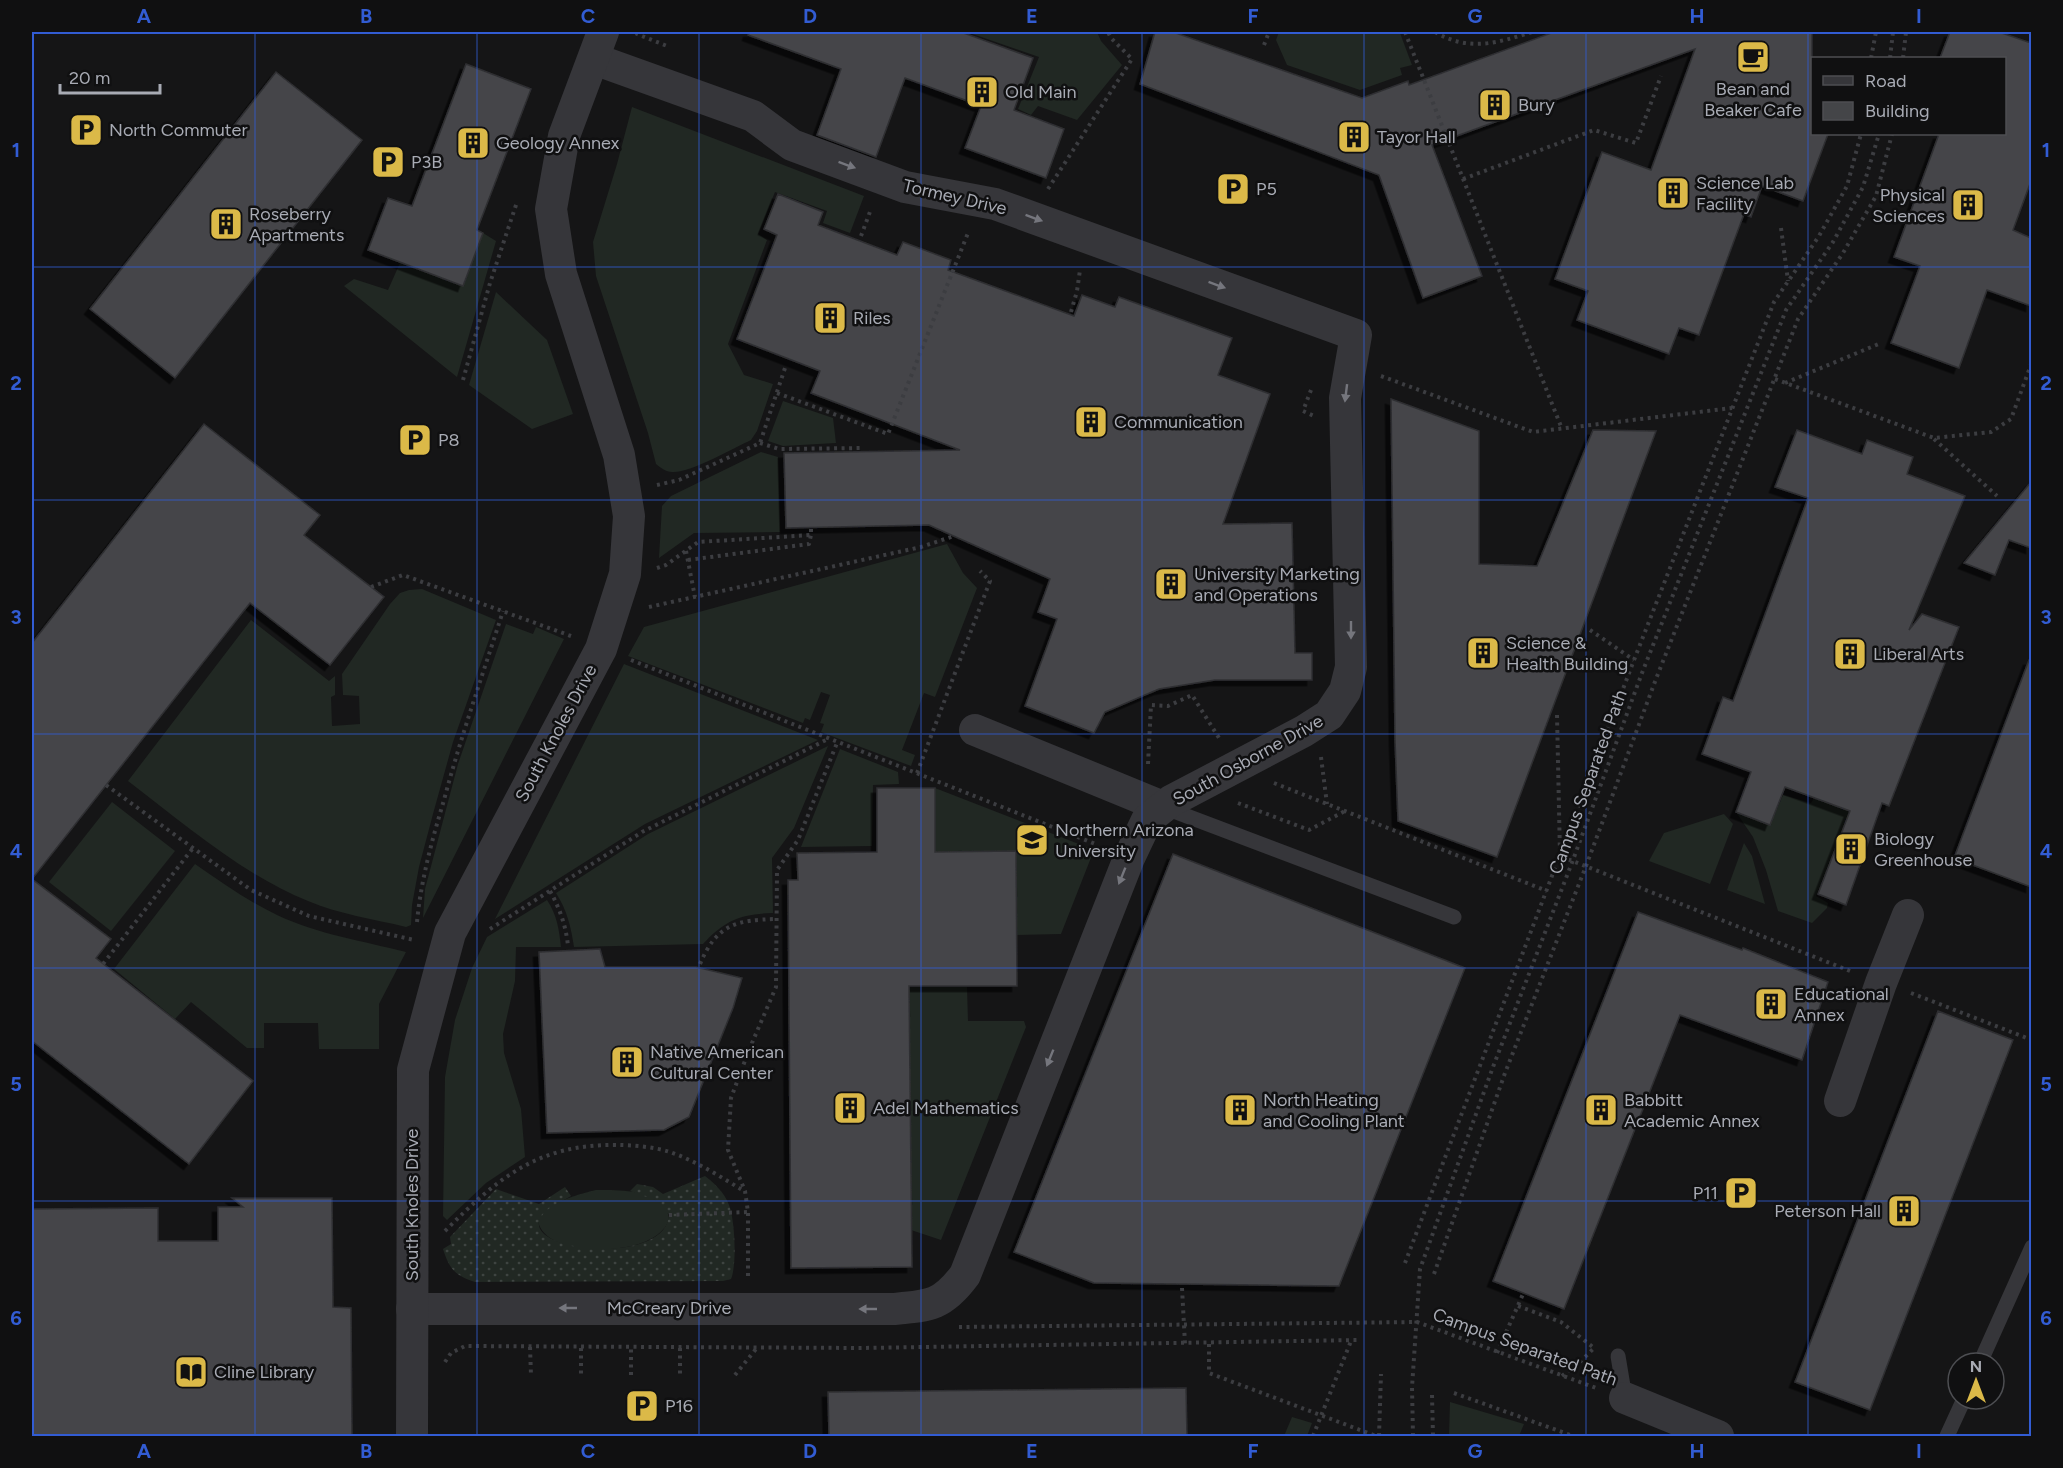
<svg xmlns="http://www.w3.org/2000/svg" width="2063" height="1468" font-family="Figtree,sans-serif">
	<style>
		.grass { fill: #212823 }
		.garden { fill: url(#garden-dots) }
		.building { fill: #444548; stroke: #2f2f32; stroke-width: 1.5; filter: url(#shadow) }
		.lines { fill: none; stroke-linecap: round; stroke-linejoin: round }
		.path { stroke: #3c3d41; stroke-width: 4; stroke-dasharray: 3 4.5; stroke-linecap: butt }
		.service { stroke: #36363a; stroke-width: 15 }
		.minor { stroke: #36363a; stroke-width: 32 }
		.oneway { fill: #75767d }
		.grid { fill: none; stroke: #325cd3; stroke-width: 1.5; stroke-opacity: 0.55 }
		.labels { text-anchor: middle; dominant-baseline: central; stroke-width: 5; stroke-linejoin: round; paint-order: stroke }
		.poi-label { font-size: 18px; fill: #a8abb4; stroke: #101011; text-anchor: start }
		.street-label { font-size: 18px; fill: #a8abb4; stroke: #101011 }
		.neatline { fill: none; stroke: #325cd3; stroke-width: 2 }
		.grid-label { font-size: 20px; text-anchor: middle; font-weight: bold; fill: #325cd3 }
	</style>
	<defs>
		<pattern id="garden-dots" width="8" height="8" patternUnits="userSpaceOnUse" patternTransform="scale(1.5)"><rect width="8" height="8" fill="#212823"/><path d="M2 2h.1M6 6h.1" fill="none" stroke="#3e4441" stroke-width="1.8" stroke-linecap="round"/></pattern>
		<filter id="shadow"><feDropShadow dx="-5.5" dy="5.5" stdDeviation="0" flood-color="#0009"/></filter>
	</defs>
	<rect width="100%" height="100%" fill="#151516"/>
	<!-- grass -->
	<g class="grass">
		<path d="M 967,32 L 1097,32 L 1101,41 L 1122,65 L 1077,120 L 1038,106 L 1031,115 L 1018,109 L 1039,57 Z"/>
		<path d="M 1279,32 L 1384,32 L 1400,33 L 1412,65 L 1400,68 L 1402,75 L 1360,90 L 1287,65 L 1276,40 Z"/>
		<path d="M 632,107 L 864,196 L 850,233 L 823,223 L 827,211 L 775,192 L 758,234 L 767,240 L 728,344 L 744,375 L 773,384 L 757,431 L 751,440 C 734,448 688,474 672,472 C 666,472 661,468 656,464 L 648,433 L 596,276 L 593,242 L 617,164 Z"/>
		<path d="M 483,233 L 496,241 L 457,377 L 344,286 L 354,279 L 388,290 L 400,263 L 462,286 Z"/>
		<path d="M 496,292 L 547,340 L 573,414 L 532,429 L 469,385 Z"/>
		<path d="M 783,401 L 833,418 L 836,443 L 783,446 L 768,441 Z"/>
		<path d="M 761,452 L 778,457 L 780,532 L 694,533 L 659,558 L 662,506 L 671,496 Z"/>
		<path d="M 947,544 L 963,573 L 977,588 L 935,697 L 924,693 L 902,750 L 915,755 L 911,766 L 821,732 L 824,724 L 820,723 L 830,695 L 821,692 L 810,720 L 805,718 L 803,723 L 628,656 L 644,627 Z"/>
		<path d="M 422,589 L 496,620 L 453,742 L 433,814 L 419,867 L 412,905 L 411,925 L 406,927 C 374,919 338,914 308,901 C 240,873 186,825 128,781 L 251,620 L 329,681 L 335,676 L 335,695 L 331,697 L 332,726 L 360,724 L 359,696 L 343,695 L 342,674 L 390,604 L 400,593 L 409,590 Z"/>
		<path d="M 506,624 L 533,634 L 536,627 L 564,639 L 423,918 L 425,889 L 458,764 Z"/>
		<path d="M 624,664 L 818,740 L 645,824 L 495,919 Z"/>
		<path d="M 828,746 L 794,828 L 772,858 L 773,913 C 741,914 725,920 703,944 L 574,947 C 571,927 567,910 556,893 L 648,834 Z"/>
		<path d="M 840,749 L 898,772 L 899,784 L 873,785 L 872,846 L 801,847 Z"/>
		<path d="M 1822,786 L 1854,798 L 1816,896 L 1828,903 L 1827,908 L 1812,923 L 1778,911 L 1766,870 L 1753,837 L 1736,812 L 1770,825 L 1783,795 L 1811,803 Z"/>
		<path d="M 935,788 L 1094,850 L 1061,934 L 1017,935 L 1016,851 L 935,852 Z"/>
		<path d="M 112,802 L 175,851 L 111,931 L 49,882 Z"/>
		<path d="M 1724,814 L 1733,824 L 1710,884 L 1649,861 L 1664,833 Z"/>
		<path d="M 1744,843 L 1752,856 L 1765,904 L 1727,890 Z"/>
		<path d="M 195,864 C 222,883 248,901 277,915 C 317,934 363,941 406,952 L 379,1004 L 379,1049 L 319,1049 L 318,1023 L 264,1023 L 264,1048 L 247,1048 L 191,1002 L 175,1019 L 114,969 Z"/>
		<path d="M 547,900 C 557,915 559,929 561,947 L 516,947 L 515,981 L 503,1034 L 504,1053 L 521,1109 L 525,1157 L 486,1183 L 447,1220 L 443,1216 L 445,1077 L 455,1020 L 472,968 L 487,937 Z"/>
		<path d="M 909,986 L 967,987 L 968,1021 L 1024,1021 L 1026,1027 L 941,1240 L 911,1230 Z"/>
		<path d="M 596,1190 C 619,1190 650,1189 665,1209 C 668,1213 670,1217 668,1222 C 654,1252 593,1253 566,1245 C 556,1242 545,1237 540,1227 C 531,1206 583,1193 596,1190 Z"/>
		<path d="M 1450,1402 L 1524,1424 L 1519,1436 L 1449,1436 Z"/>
		<path d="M 1292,1417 L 1312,1423 L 1307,1436 L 1284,1436 Z"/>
	</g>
	<!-- garden -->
	<path class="garden" d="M 705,1176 C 715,1184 724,1192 729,1205 C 735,1220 737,1265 731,1279 L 723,1281 L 475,1282 C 455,1276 449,1268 443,1249 L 451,1244 L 450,1237 L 496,1189 L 539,1204 L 565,1187 L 571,1196 C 561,1202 547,1207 541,1217 C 519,1252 666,1267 669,1215 L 655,1200 L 630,1191 L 637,1184 L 653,1187 L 663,1194 Z"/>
	<!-- building -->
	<g class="building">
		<path d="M 749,32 L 961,32 L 1033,58 L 1014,110 L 1064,129 L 1046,178 L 965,148 L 981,106 L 905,78 L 876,157 L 817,135 L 841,69 L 748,35 Z"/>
		<path d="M 1155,32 L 1173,32 L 1362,98 L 1408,81 L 1409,85 L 1554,32 L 1812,32 L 1812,134 L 1828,134 L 1803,201 L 1762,186 L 1751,217 L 1744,214 L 1699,335 L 1679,328 L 1669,354 L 1577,320 L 1588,291 L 1555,279 L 1602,152 L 1651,170 L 1695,49 L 1432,145 L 1482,276 L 1423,298 L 1379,175 L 1140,84 Z"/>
		<path d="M 1950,32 L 1999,32 L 2031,43 L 2031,181 L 2013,230 L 2031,238 L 2031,306 L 1987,290 L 1959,368 L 1891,343 L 1920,266 L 1894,257 L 1939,134 L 2004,134 L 2004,58 L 1940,58 Z"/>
		<path d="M 466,64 L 531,89 L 477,230 L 483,233 L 463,286 L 368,250 L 388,198 L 412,206 Z"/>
		<path d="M 276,72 L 362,140 L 175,378 L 90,309 Z"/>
		<path d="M 778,194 L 823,212 L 818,225 L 897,255 L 903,242 L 951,260 L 948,270 L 1074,316 L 1082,295 L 1115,307 L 1119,297 L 1232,338 L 1218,375 L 1270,394 L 1223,524 L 1292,523 L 1295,653 L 1312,653 L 1312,680 L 1215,680 L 1159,689 L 1105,712 L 1094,733 L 1025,706 L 1057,619 L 1038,612 L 1050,579 L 929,525 L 786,528 L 784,453 L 960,450 L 811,393 L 820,371 L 737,339 L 777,235 L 764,229 Z"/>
		<path d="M 1391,399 L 1479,431 L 1479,564 L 1537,566 L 1593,430 L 1656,431 L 1497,857 L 1398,821 L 1395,740 Z"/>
		<path d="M 204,424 L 320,515 L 304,535 L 384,597 L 330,665 L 250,603 L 32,879 L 111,939 L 96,958 L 253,1081 L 189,1164 L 32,1041 L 32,643 Z"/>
		<path d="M 1797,430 L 1862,454 L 1867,440 L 1913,457 L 1907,474 L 1965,496 L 1909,630 L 1922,614 L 1959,627 L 1889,806 L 1882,803 L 1846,905 L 1818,894 L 1850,811 L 1785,787 L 1770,825 L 1736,812 L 1751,772 L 1702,754 L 1723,697 L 1733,701 L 1808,498 L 1775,487 Z"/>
		<path d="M 2031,482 L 2031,548 L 2009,540 L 1995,575 L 1964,563 Z"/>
		<path d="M 2029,660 L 2031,660 L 2031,887 L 1954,858 Z"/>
		<path d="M 877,788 L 935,788 L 935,852 L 1016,851 L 1017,986 L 909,986 L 912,1267 L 791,1268 L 788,880 L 798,880 L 797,853 L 877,852 Z"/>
		<path d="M 1173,854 L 1465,968 L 1339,1286 L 1094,1283 L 1014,1252 Z"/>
		<path d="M 1638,912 L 1742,950 L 1743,948 L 1828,982 L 1802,1060 L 1680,1015 L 1564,1309 L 1493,1281 Z"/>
		<path d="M 600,949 L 605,967 L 696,967 L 742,978 L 733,1008 L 689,1117 L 664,1130 L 547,1133 L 539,952 Z"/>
		<path d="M 1938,1011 L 2013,1040 L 1870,1410 L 1795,1382 Z"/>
		<path d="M 232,1198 L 332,1198 L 333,1307 L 351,1308 L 352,1437 L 32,1437 L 32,1209 L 158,1208 L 158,1241 L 218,1241 L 218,1207 L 243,1207 Z"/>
		<path d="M 1186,1388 L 1187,1437 L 829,1437 L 828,1392 Z"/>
	</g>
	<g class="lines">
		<!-- path -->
		<g class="path">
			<path d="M 548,32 L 559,32"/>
			<path d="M 637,32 L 637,34 L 667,46"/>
			<path d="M 1405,32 L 1562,429"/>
			<path d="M 1435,32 C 1469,52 1497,43 1532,32"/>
			<path d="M 1264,45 L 1269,32"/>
			<path d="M 1871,58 L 1876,32"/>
			<path d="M 1890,58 L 1893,32"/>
			<path d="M 1903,58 L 1906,32"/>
			<path d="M 1463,179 L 1594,130 L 1636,143 L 1661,76"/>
			<path d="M 1048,189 L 1132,59 L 1111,38 L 1108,32"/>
			<path d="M 1781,228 L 1788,281"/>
			<path d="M 861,236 L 871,209"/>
			<path d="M 1071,312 L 1077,291 L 1080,270"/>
			<path d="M 1381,376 L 1533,432 L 1732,408"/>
			<path d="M 1775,379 L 1934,438 L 1991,432 L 2011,419 L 2032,362"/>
			<path d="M 463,380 L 490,283 L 517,202"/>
			<path d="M 1785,383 L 1881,343"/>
			<path d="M 1311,390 L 1303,411 L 1314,416"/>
			<path d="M 777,393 L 888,434 L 968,233"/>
			<path d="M 1934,439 L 1997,496"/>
			<path d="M 760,443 L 779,449 L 864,448"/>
			<path d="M 657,485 L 679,480 L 760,443 L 785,368"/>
			<path d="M 686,551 L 695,597"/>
			<path d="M 688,560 L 809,544 L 811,535"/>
			<path d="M 657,568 L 666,565 L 698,542 L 811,535 L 811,527"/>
			<path d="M 371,587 L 403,575 L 571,636"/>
			<path d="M 649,607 L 921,547 L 954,536"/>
			<path d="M 1590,630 L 1634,660"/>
			<path d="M 631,660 L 1098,845"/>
			<path d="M 1557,715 L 1560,856 L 1850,971"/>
			<path d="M 1321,757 L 1327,804"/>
			<path d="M 1148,764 L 1151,705 L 1168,706 L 1192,695 L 1219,738"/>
			<path d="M 917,773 L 990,581 L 980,571"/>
			<path d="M 1274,783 L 1547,891"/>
			<path d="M 106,785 L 251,890 L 309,916 L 414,940"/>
			<path d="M 1238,803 L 1309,830 L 1345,811"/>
			<path d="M 550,891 C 560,909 566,926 568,946"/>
			<path d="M 417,922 C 421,880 432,840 444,800 C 461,736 483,674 503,611"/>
			<path d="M 490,929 L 642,832 L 828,739"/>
			<path d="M 103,964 L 193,848"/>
			<path d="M 700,964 C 717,924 736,920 777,919"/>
			<path d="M 1911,993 L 2032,1040"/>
			<path d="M 669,1215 L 748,1212"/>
			<path d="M 445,1231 C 497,1179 537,1144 616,1145 C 633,1145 654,1147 670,1152 C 696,1161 721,1177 744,1191"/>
			<path d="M 1405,1263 L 1634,660 L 1774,302 L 1819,236 L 1847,186 L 1861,134"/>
			<path d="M 1434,1274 L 1505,1073 L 1586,866 L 1656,679 L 1798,319 L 1843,253 L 1876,196 L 1892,134"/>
			<path d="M 748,1276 L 748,1212 L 745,1191 L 728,1150 L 731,1098 L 749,1050 L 776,987 L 777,870 L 798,840 L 837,743"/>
			<path d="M 1182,1288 L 1185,1344"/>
			<path d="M 1518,1306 L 1561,1322 L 1594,1348 L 1582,1360 L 1562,1376"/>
			<path d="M 959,1327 L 1417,1322 L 1596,1388"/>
			<path d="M 1209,1344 L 1209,1373 L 1376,1436"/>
			<path d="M 530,1347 L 531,1375"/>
			<path d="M 581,1348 L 581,1375"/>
			<path d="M 680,1348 L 680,1375"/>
			<path d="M 1497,1353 L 1523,1294"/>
			<path d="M 445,1362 L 451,1353 L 465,1346 L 861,1348 L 1359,1340"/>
			<path d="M 631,1375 L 631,1348"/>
			<path d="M 735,1375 L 756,1349"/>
			<path d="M 1454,1393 L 1573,1436"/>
			<path d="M 1432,1395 L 1433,1436"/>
			<path d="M 1313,1436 L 1351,1341"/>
			<path d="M 1379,1436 L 1381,1374"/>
			<path d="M 1413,1436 L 1412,1387 L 1420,1269 L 1493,1067 L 1573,860 L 1642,673 L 1786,310 L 1833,242 L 1863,187 L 1879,134"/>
		</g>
		<!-- service -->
		<g class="service">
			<path d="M 1163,807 L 1454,917"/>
			<path d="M 1618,1356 L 1625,1398"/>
			<path d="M 1980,1363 L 2032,1247"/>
			<path d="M 1947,1436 L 1964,1399"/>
		</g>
		<!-- minor -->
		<g class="minor">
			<path d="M 975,730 L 1163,807"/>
			<path d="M 1840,1101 L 1881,983 L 1908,915"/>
			<path d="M 412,1309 L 893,1309 C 929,1306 942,1306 965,1275 L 1129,858 L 1147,820 L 1171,801 L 1304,731 L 1329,715 L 1345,691 L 1351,667 L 1345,398 L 1356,335 L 995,204 L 905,187 L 792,145 L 753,116 L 594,59"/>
			<path d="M 1625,1398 L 1718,1436"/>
			<path d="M 412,1436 L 413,1070 L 450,933 L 601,649 L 625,574 L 629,516 L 619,455 L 561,274 L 551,209 L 564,136 L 603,32"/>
		</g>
	</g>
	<!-- one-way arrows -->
	<defs><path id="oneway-solid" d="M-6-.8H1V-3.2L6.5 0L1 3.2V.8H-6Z" transform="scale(1.5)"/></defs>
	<g class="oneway">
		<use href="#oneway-solid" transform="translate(847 165) rotate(20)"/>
		<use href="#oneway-solid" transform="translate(1034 218) rotate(20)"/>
		<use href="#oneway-solid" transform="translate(1217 285) rotate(20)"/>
		<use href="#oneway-solid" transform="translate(1346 393) rotate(97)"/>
		<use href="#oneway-solid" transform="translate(1351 630) rotate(90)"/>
		<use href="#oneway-solid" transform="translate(1122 876) rotate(112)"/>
		<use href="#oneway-solid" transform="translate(1050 1058) rotate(112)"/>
		<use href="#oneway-solid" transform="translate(568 1308) rotate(180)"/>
		<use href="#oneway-solid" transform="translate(868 1309) rotate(-180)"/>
	</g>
	<!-- grid -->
	<path class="grid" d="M 255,32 L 255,1436M 477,32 L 477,1436M 699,32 L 699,1436M 921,32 L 921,1436M 1142,32 L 1142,1436M 1364,32 L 1364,1436M 1586,32 L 1586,1436M 1808,32 L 1808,1436M 32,267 L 2032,267M 32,500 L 2032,500M 32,734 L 2032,734M 32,968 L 2032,968M 32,1201 L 2032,1201"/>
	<!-- icons -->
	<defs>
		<g id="cafe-square" transform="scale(1.725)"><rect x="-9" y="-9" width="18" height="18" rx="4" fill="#dbb948" stroke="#101011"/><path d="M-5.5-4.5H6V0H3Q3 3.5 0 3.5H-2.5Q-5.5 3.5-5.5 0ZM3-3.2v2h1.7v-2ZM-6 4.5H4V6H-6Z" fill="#111"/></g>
		<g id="building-square" transform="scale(1.725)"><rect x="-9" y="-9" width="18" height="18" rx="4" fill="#dbb948" stroke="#101011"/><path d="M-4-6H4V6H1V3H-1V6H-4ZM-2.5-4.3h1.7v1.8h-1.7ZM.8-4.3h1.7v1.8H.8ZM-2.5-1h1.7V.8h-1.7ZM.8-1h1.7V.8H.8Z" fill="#111"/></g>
		<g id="parking-square" transform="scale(1.725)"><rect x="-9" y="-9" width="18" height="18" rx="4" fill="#dbb948" stroke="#101011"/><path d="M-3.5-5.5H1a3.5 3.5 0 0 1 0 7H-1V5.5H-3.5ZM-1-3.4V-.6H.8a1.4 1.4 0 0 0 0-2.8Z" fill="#111"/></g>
		<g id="university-square" transform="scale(1.725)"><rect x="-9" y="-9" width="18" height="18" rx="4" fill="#dbb948" stroke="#101011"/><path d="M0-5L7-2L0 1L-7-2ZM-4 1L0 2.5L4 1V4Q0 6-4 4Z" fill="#111"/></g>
		<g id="library-square" transform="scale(1.725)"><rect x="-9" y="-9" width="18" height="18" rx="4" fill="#dbb948" stroke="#101011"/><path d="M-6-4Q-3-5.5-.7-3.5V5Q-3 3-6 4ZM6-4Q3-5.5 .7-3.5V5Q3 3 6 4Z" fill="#111"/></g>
	</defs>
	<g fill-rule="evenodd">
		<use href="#cafe-square" x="1753" y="57"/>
		<use href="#building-square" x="982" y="92"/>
		<use href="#building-square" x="1495" y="105"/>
		<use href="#parking-square" x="86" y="130"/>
		<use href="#building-square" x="1354" y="137"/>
		<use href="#building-square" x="473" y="143"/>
		<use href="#parking-square" x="388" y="162"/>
		<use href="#parking-square" x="1233" y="189"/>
		<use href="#building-square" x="1673" y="193"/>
		<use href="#building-square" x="1968" y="205"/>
		<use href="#building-square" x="226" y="224"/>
		<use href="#building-square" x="830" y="318"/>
		<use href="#building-square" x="1091" y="422"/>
		<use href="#parking-square" x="415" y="440"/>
		<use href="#building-square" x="1171" y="584"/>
		<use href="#building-square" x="1483" y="653"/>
		<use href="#building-square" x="1850" y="654"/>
		<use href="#university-square" x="1032" y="840"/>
		<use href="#building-square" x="1851" y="849"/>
		<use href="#building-square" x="1771" y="1004"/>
		<use href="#building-square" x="627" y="1062"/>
		<use href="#building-square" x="850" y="1108"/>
		<use href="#building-square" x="1240" y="1110"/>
		<use href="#building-square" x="1601" y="1110"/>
		<use href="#parking-square" x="1741" y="1193"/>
		<use href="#building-square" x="1904" y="1211"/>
		<use href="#library-square" x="191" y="1372"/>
		<use href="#parking-square" x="642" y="1406"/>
	</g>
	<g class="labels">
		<!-- poi labels -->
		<g class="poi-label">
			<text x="1753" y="89" text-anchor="middle">Bean and<tspan x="1753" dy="21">Beaker Cafe</tspan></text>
			<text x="1005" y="92">Old Main</text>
			<text x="1518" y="105">Bury</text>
			<text x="109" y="130">North Commuter</text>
			<text x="1377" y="137">Tayor Hall</text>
			<text x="496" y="143">Geology Annex</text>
			<text x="411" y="162">P3B</text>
			<text x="1696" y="183">Science Lab<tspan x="1696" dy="21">Facility</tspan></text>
			<text x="1256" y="189">P5</text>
			<text x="1945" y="195" text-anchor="end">Physical<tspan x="1945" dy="21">Sciences</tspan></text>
			<text x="249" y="214">Roseberry<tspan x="249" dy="21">Apartments</tspan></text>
			<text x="853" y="318">Riles</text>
			<text x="1114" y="422">Communication</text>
			<text x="438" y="440">P8</text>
			<text x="1194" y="574">University Marketing<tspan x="1194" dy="21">and Operations</tspan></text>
			<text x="1506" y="643">Science &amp;<tspan x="1506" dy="21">Health Building</tspan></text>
			<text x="1873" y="654">Liberal Arts</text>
			<text x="1055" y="830">Northern Arizona<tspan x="1055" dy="21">University</tspan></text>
			<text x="1874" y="839">Biology<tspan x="1874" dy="21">Greenhouse</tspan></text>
			<text x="1794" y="994">Educational<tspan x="1794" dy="21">Annex</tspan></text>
			<text x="650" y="1052">Native American<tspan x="650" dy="21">Cultural Center</tspan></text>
			<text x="1263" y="1100">North Heating<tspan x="1263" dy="21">and Cooling Plant</tspan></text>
			<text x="1624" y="1100">Babbitt<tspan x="1624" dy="21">Academic Annex</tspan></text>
			<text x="873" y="1108">Adel Mathematics</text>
			<text x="1718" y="1193" text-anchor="end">P11</text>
			<text x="1881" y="1211" text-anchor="end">Peterson Hall</text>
			<text x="214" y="1372">Cline Library</text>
			<text x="665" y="1406">P16</text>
		</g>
		<!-- street labels -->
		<g class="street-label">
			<text transform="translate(955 197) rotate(13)">Tormey Drive</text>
			<text transform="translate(556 733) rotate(-62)">South Knoles Drive</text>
			<text transform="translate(1248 760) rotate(-29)">South Osborne Drive</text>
			<text transform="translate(1588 782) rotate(-70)">Campus Separated Path</text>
			<text transform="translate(412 1205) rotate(-90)">South Knoles Drive</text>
			<text x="669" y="1308">McCreary Drive</text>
			<text transform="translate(1525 1347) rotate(20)">Campus Separated Path</text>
		</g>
	</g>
	<!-- border -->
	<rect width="2063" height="1468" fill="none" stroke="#101011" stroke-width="66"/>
	<!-- legend -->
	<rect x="1811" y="57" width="195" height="78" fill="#101011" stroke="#4d4e52" stroke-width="1.5"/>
	<rect x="1823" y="76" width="30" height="9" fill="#36363a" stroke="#4d4e52" stroke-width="1.5"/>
	<text x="1865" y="87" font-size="18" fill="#a8abb4">Road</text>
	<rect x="1823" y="102" width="30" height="18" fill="#444548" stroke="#4d4e52" stroke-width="1.5"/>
	<text x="1865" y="117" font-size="18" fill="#a8abb4">Building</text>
	<!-- north arrow -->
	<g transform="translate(1976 1381)"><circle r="28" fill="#101011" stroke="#4d4e52" stroke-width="1.5"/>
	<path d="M0-4.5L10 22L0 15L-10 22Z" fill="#dbb948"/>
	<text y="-9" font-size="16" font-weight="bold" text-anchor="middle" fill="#a8abb4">N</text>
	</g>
	<!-- scale -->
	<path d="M60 84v9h100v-9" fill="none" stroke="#a8abb4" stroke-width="3"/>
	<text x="69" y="84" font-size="18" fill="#a8abb4" stroke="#101011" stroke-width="4.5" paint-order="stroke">20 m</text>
	<rect x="33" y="33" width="1997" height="1402" class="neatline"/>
	<g class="grid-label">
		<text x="144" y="23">A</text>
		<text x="366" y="23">B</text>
		<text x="588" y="23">C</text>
		<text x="810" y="23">D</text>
		<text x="1032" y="23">E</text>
		<text x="1253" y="23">F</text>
		<text x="1475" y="23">G</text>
		<text x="1697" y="23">H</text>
		<text x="1919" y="23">I</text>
		<text x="16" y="157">1</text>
		<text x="2046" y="157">1</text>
		<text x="16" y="390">2</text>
		<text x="2046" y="390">2</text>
		<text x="16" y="624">3</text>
		<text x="2046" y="624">3</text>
		<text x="16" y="858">4</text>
		<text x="2046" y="858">4</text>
		<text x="16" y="1091">5</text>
		<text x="2046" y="1091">5</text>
		<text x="16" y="1325">6</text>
		<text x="2046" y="1325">6</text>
		<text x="144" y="1458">A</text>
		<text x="366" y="1458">B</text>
		<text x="588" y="1458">C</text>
		<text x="810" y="1458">D</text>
		<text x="1032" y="1458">E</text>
		<text x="1253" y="1458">F</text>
		<text x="1475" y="1458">G</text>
		<text x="1697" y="1458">H</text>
		<text x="1919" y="1458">I</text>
	</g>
</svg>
